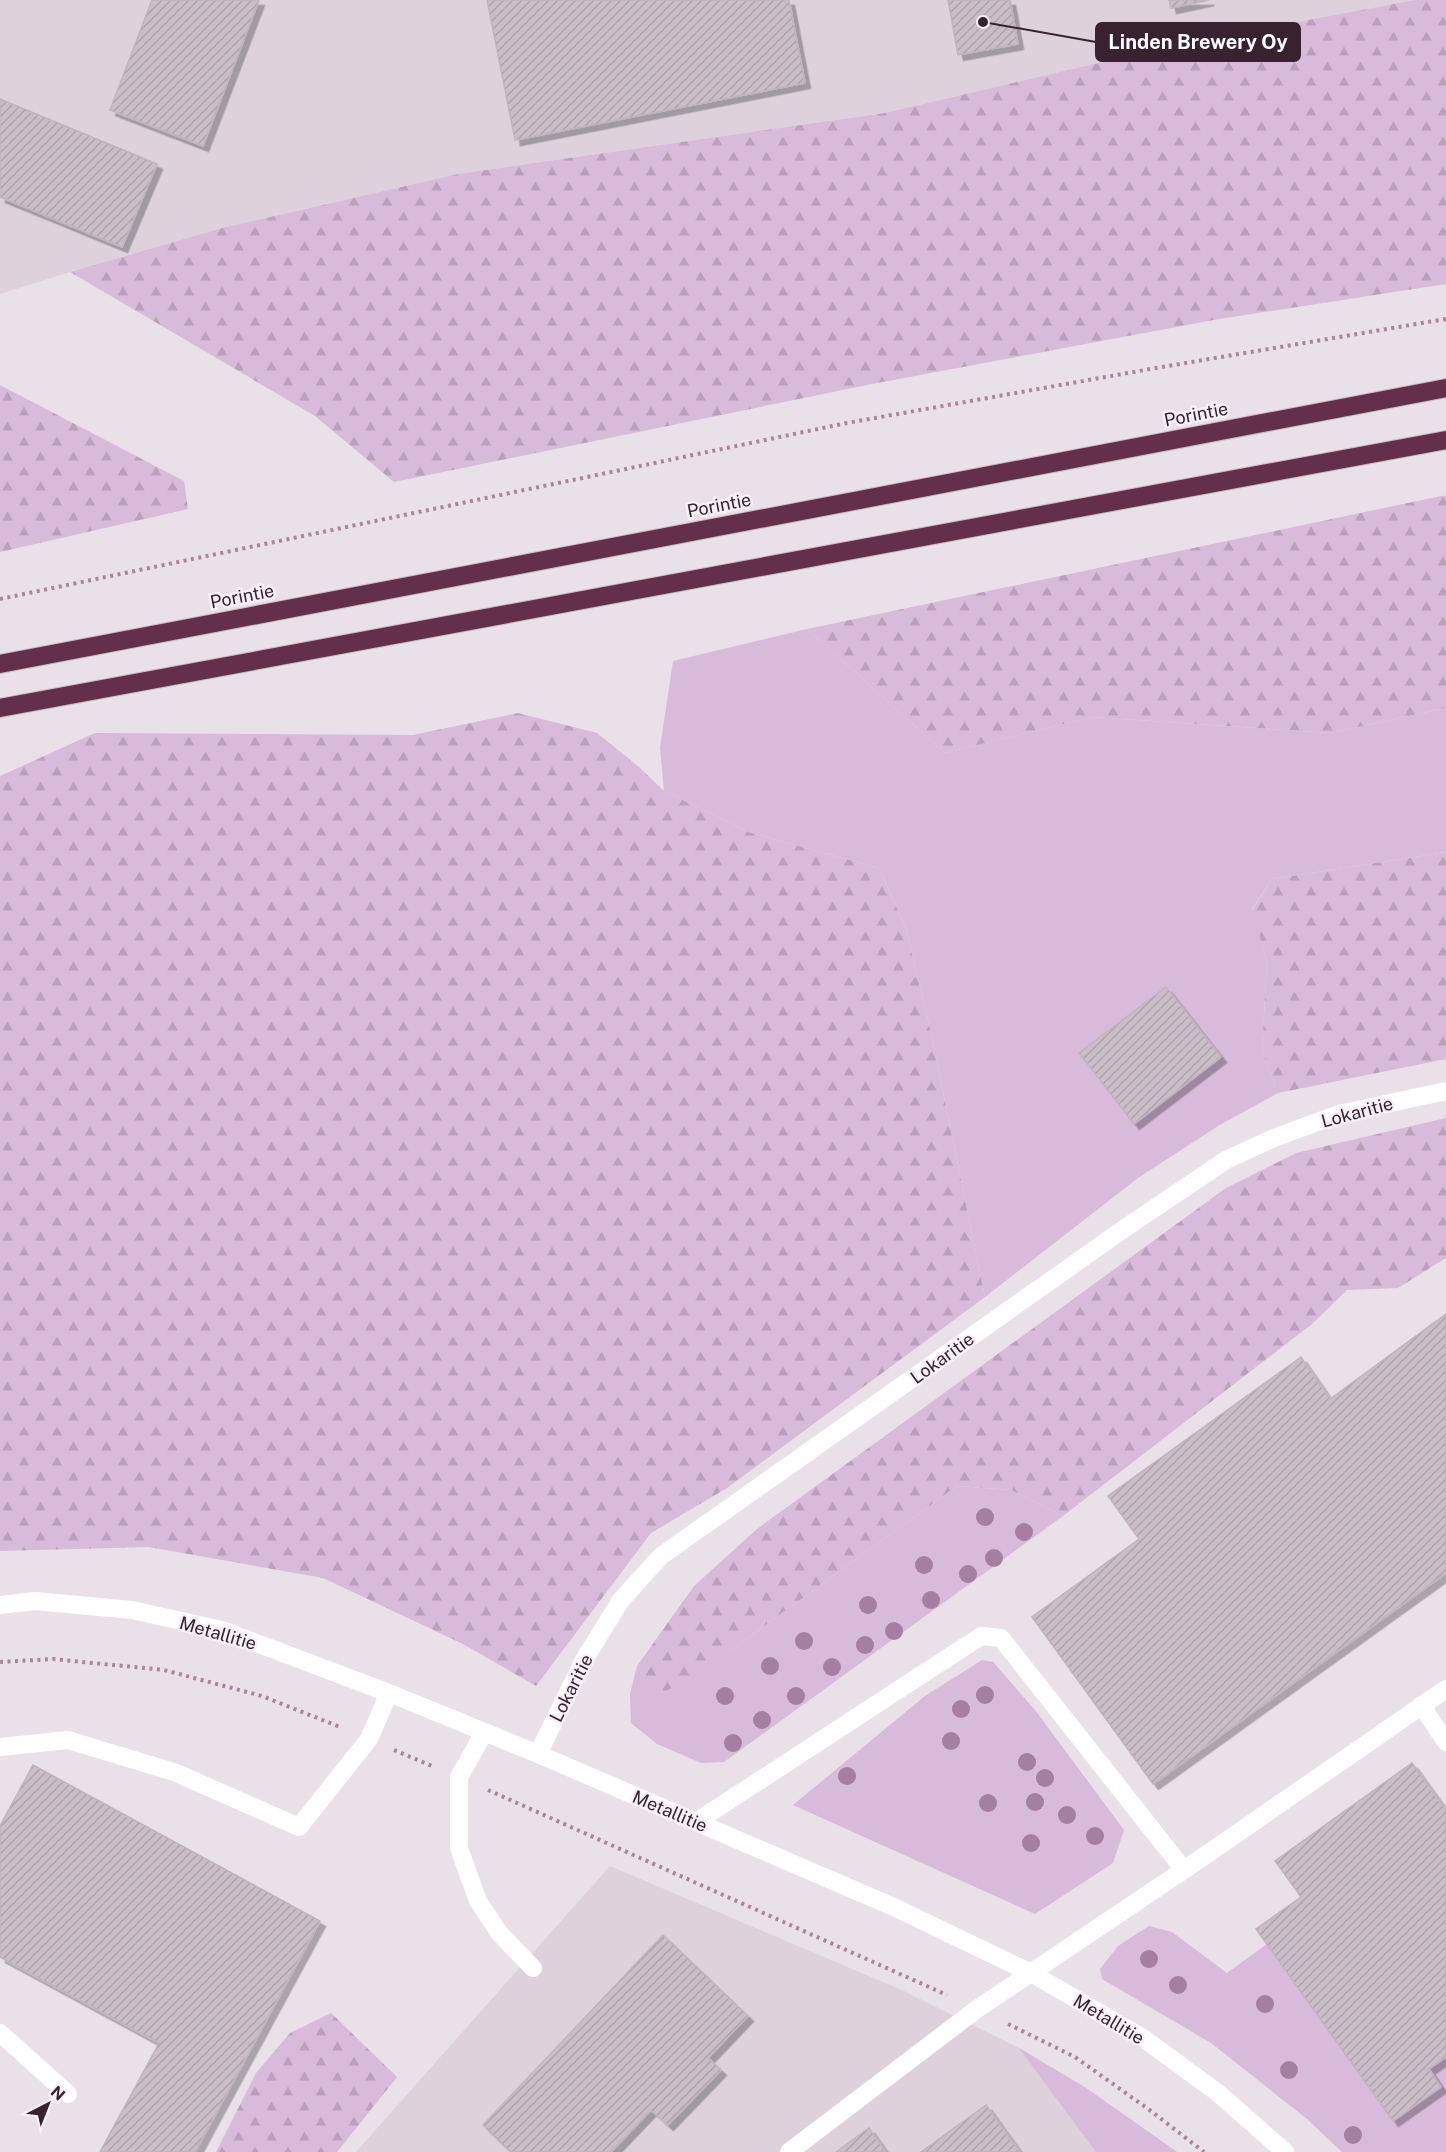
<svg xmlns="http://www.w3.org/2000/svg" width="1446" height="2152" font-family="'Public Sans',sans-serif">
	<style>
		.built { fill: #ded1db }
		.green { fill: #d8bada }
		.forest { fill: url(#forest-firs) }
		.building { fill: url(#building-hatch); stroke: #c3b3bf; stroke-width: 1.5; filter: url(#shadow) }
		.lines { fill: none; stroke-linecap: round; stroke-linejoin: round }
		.highway-casing { stroke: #c4bdc1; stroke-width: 20 }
		.path { stroke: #ac829d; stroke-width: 4; stroke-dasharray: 3 4.5; stroke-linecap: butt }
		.lane { stroke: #fff; stroke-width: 18 }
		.street { stroke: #fff; stroke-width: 18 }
		.highway { stroke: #632f4b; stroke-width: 18 }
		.tree { fill: #a57fa2 }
		.labels { text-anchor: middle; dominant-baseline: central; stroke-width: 5; stroke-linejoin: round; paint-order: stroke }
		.street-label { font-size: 18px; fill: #392230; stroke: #f7f0f6 }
		.leader { fill: none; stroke: #392230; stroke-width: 2 }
		.callout-dot { fill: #392230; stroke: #f7f0f6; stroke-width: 2 }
		.callout { fill: #392230; stroke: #392230; stroke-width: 2 }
		.callout-label { font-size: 20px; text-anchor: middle; font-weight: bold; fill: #fff }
	</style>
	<defs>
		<pattern id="forest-firs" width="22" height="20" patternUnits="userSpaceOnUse" patternTransform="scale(1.5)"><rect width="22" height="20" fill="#d8bada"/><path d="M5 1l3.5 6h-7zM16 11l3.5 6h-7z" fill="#baa0bb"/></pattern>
		<pattern id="building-hatch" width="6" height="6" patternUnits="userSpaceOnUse" patternTransform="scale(1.5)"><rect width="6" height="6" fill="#cabdc7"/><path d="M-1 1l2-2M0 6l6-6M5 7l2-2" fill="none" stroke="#aea2ab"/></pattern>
		<filter id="shadow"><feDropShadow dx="5.5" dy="5.5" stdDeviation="0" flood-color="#0004"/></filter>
	</defs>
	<rect width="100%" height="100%" fill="#eae0e8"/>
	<!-- built -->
	<g class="built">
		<path d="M 0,0 L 1415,0 L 1179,44 L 885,113 L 458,174 L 222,228 L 70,272 L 0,294 Z"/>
		<path d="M 610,1866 L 904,1991 L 1019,2048 L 1086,2088 L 1177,2152 L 356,2152 Z"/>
	</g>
	<!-- green -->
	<g class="green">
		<path d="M 807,629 L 945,753 L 1092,717 L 1331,733 L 1446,708 L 1446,852 L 1272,879 L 1252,909 L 1267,962 L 1262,1050 L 1278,1093 L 1218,1126 L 1138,1178 L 985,1297 L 930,1028 L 906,929 L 879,868 L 751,833 L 664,791 L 660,748 L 673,661 Z"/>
		<path d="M 957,1486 L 1011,1490 L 1063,1516 L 724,1762 L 701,1763 L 657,1744 L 631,1723 L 630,1694 L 637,1666 L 647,1683 L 727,1653 Z"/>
		<path d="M 982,1660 L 993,1662 L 1035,1710 L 1124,1830 L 1113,1863 L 1035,1914 L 793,1805 L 925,1696 Z"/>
		<path d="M 1149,1926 L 1172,1932 L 1227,1973 L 1267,1944 L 1393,2121 L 1441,2087 L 1429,2069 L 1446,2057 L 1446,2152 L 1342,2152 L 1307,2119 L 1211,2043 L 1102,1979 L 1100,1969 L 1118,1946 Z"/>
		<path d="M 1019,2048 L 1086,2088 L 1177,2152 L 1096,2152 Z"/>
	</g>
	<!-- forest -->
	<g class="forest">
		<path d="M 1415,0 L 1446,0 L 1446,284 L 1219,319 L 872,384 L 394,482 L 315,416 L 70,272 L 222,228 L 458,174 L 885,113 L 1179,44 Z"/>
		<path d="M 0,385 L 184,481 L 188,509 L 0,552 Z"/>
		<path d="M 1446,495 L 1446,708 L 1331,733 L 1092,717 L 945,753 L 807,629 Z"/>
		<path d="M 518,713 L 597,733 L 639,767 L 664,791 L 751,833 L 879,868 L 906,929 L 930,1028 L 985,1297 L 727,1488 L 651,1533 L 536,1686 L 463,1644 L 323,1578 L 149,1547 L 0,1551 L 0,776 L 95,733 L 413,735 Z"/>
		<path d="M 1446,852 L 1446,1059 L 1278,1093 L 1262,1050 L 1267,962 L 1252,910 L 1272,879 Z"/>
		<path d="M 1446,1118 L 1446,1258 L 1398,1288 L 1347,1290 L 1312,1324 L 1063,1516 L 1011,1490 L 957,1486 L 727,1653 L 665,1692 L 647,1683 L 637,1666 L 694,1586 L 757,1529 L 1226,1188 L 1296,1153 Z"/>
		<path d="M 331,2013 L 397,2077 L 337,2152 L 216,2152 L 256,2073 L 290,2033 Z"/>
	</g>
	<!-- building -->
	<g class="building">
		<path d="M 152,0 L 259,0 L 203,146 L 110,110 Z"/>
		<path d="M 487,0 L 789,0 L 805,83 L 515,140 Z"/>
		<path d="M 948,0 L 1010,0 L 1018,44 L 958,55 Z"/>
		<path d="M 1169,0 L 1209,0 L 1171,8 Z"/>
		<path d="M 0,99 L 157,164 L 122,247 L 0,197 Z"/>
		<path d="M 1166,987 L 1221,1057 L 1134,1124 L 1079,1053 Z"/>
		<path d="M 1446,1314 L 1446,1573 L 1153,1784 L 1032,1617 L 1139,1539 L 1108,1496 L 1301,1357 L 1330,1399 Z"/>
		<path d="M 1412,1763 L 1446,1810 L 1446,2057 L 1429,2069 L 1441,2087 L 1393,2121 L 1256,1929 L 1301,1897 L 1275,1861 Z"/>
		<path d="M 33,1765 L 320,1921 L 195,2152 L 100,2152 L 159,2043 L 0,1957 L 0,1826 Z"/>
		<path d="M 663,1935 L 748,2016 L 708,2058 L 721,2070 L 668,2125 L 651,2110 L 611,2152 L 511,2152 L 483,2125 Z"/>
		<path d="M 986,2105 L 1020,2152 L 921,2152 Z"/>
		<path d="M 869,2128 L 886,2152 L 836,2152 Z"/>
	</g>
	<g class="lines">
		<!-- highway casing -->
		<g class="highway-casing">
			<g id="highway">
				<path d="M 0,664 L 1446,388"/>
				<path d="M 0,708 L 1446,440"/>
			</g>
		</g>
		<!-- path -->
		<g class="path">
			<path d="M 0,599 L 847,423 L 1156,368 L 1446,319"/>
			<path d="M 0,1662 L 53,1659 L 164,1670 L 262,1696 L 340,1727"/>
			<path d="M 394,1750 L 432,1766"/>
			<path d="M 488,1790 L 947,1995"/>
			<path d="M 1008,2024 L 1075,2057 L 1151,2111 L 1204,2152"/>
		</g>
		<!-- lane -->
		<g class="lane">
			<path d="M 1421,1705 L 1446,1742"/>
			<path d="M 484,1733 L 459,1777 L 459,1848 L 478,1901 L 500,1934 L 533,1968"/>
			<path d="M 0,1747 L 68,1740 L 174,1772 L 299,1827 L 369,1739 L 389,1693"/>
			<path d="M 696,1822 L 981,1636 L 1001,1638 L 1184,1870"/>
			<path d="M 0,2033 L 68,2094"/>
			<path d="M 789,2152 L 977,2009 L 1184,1870 L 1446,1689"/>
		</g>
		<!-- street -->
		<g class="street">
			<path d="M 0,1605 L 35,1601 L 132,1610 L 222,1630 L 389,1693 L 538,1754 L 896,1908 L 1031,1973 L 1143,2038 L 1218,2093 L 1285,2152"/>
			<path d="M 538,1754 L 584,1660 L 621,1600 L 661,1556 L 1125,1228 L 1226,1160 L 1274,1138 L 1339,1114 L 1446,1091"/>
		</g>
		<!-- highway -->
		<use href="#highway" class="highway"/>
	</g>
	<!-- trees -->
	<g class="tree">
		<circle cx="985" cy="1517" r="9"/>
		<circle cx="1024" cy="1532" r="9"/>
		<circle cx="994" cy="1558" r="9"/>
		<circle cx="924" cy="1565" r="9"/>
		<circle cx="968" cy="1574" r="9"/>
		<circle cx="931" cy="1600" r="9"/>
		<circle cx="868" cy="1605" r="9"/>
		<circle cx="894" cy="1631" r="9"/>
		<circle cx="804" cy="1641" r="9"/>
		<circle cx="865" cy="1645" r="9"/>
		<circle cx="770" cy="1666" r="9"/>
		<circle cx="832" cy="1667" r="9"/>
		<circle cx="985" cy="1695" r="9"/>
		<circle cx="725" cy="1696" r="9"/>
		<circle cx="796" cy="1696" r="9"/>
		<circle cx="961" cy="1709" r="9"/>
		<circle cx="762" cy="1720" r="9"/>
		<circle cx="951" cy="1741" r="9"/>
		<circle cx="733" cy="1743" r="9"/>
		<circle cx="1027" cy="1762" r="9"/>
		<circle cx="847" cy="1776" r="9"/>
		<circle cx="1045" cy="1778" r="9"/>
		<circle cx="1035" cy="1802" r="9"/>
		<circle cx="988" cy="1803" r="9"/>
		<circle cx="1067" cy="1815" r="9"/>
		<circle cx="1095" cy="1836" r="9"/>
		<circle cx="1031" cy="1843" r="9"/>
		<circle cx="1149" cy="1959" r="9"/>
		<circle cx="1178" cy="1985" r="9"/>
		<circle cx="1265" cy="2004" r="9"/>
		<circle cx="1289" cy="2070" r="9"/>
		<circle cx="1353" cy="2135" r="9"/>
	</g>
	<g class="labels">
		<!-- street labels -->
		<g class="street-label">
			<text transform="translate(1196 414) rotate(-11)">Porintie</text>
			<text transform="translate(719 505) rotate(-11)">Porintie</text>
			<text transform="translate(242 596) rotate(-11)">Porintie</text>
			<text transform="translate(1357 1112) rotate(-15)">Lokaritie</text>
			<text transform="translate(942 1358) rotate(-36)">Lokaritie</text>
			<text transform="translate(218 1633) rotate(16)">Metallitie</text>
			<text transform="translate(571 1688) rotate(-63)">Lokaritie</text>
			<text transform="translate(670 1811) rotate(23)">Metallitie</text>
			<text transform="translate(1109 2019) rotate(31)">Metallitie</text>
		</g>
	</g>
	<!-- callouts -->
	<path class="leader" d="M983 22L1096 42"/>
	<circle class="callout-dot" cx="983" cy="22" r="6"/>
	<rect class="callout" x="1096" y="23" width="204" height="38" rx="6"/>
	<g class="callout-label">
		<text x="1198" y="49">Linden Brewery Oy</text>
	</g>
	<!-- north arrow -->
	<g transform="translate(48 2104) rotate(42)" stroke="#f7f0f6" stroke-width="4.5" paint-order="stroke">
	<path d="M0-4.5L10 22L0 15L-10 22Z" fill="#392230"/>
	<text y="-9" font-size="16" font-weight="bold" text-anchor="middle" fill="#392230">N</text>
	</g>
</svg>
